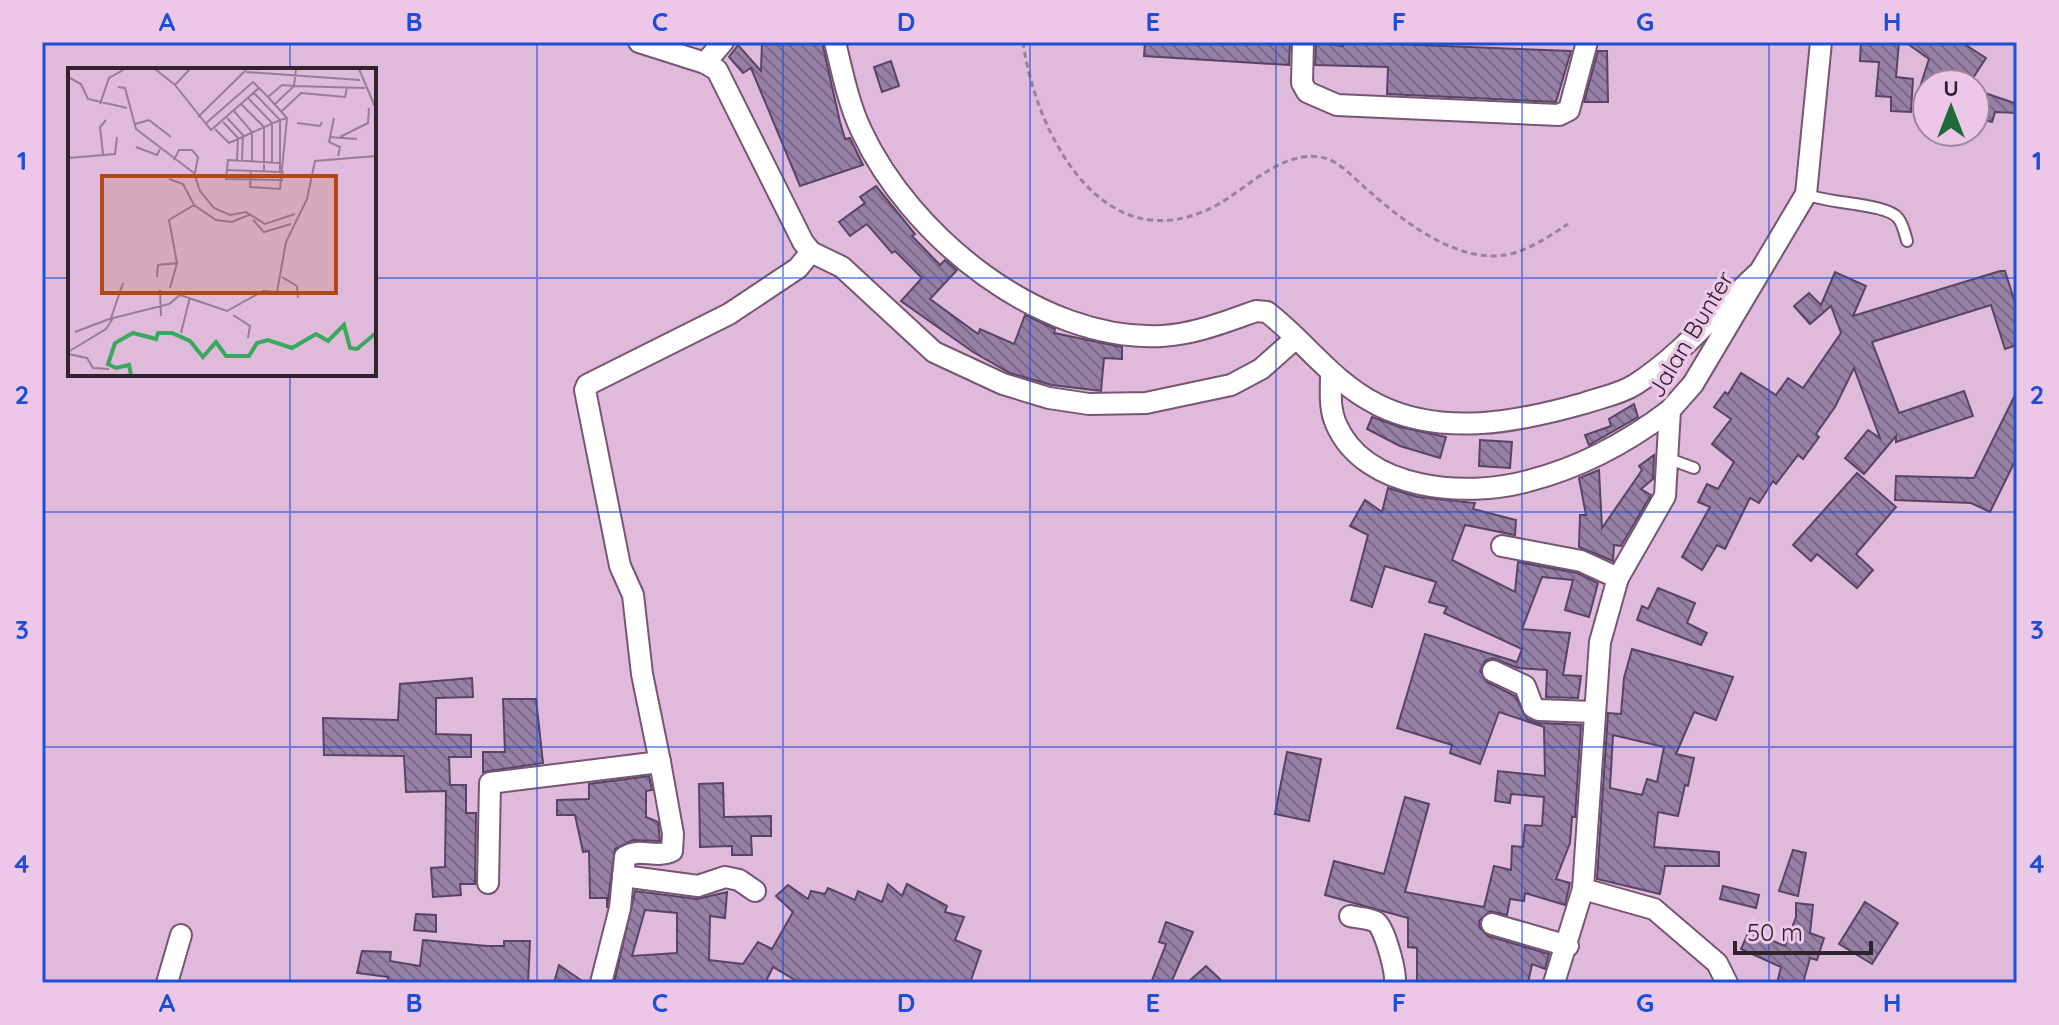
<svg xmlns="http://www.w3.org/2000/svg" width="2059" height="1025" font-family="Quicksand,sans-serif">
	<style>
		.building { fill: url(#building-back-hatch); stroke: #584466; stroke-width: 2; fill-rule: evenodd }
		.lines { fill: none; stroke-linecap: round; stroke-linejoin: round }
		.lane-casing { stroke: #775673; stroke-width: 14 }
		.street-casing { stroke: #775673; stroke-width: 24 }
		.path { stroke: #9d8199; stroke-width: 3; stroke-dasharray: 6 4; stroke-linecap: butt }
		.lane { stroke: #fff; stroke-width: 10 }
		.street { stroke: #fff; stroke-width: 20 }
		.grid { fill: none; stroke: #1d4ed8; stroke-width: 2; stroke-opacity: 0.55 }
		.labels { text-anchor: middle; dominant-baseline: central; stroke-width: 7; stroke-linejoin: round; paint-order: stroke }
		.street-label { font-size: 24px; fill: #30222e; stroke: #edc7e7 }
		.inset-river { fill: none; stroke: #3aa85e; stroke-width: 4 }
		.inset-road { fill: none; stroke: #997d95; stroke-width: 2 }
		.view { fill: #b14816; fill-opacity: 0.15; stroke: #b14816; stroke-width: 4 }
		.inset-edge { fill: none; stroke: #30222e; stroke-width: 4 }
		.neatline { fill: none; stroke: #1d4ed8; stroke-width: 3 }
		.grid-label { font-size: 26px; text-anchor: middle; font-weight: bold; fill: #1d4ed8 }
	</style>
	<defs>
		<pattern id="building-back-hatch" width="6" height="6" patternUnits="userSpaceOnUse" patternTransform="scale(2)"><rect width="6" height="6" fill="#9680a5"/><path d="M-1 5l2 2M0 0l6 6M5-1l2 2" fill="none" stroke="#7b6887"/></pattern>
	</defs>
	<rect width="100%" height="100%" fill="#dfbada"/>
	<!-- building -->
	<g class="building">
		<path d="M 762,42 L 822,42 L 840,122 L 845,139 L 850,138 L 863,165 L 800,186 L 751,68 L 743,73 L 729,57 L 738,45 L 761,71 Z"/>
		<path d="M 1145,42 L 1290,42 L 1289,65 L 1144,56 Z"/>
		<path d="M 1316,42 L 1343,46 L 1343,42 L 1571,51 L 1556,102 L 1387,94 L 1388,67 L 1315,65 Z"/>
		<path d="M 1861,42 L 1899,42 L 1896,77 L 1913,79 L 1911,112 L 1891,111 L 1891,97 L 1876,96 L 1879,62 L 1860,61 Z"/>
		<path d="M 1905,42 L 1961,42 L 1986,58 L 1969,84 L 1921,84 L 1929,59 Z"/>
		<path d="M 1598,51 L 1607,51 L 1608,102 L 1584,102 Z"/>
		<path d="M 891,61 L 899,86 L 882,92 L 874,67 Z"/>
		<path d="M 1985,93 L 2017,104 L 2017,113 L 1995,112 L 1992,122 L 1979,118 Z"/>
		<path d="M 876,186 L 915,234 L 912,236 L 940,265 L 945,260 L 957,270 L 930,299 L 978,334 L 980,329 L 1014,344 L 1025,315 L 1055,329 L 1054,333 L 1122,347 L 1122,359 L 1104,358 L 1101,391 L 1052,385 L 1010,373 L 973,352 L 901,301 L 922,278 L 895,251 L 892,253 L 867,224 L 850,236 L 839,222 L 865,203 L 860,197 Z"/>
		<path d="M 2000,271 L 2005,271 L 2017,309 L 2017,345 L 2005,349 L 1991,305 L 1872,342 L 1899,413 L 1964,391 L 1973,416 L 1896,442 L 1896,436 L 1864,474 L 1845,458 L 1868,430 L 1880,438 L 1854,368 L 1835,407 L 1816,434 L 1819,437 L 1803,459 L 1798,455 L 1776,484 L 1773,481 L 1759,503 L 1750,498 L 1725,549 L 1717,545 L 1702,570 L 1682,557 L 1710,507 L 1698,502 L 1707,484 L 1718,489 L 1734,462 L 1712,444 L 1731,419 L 1714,407 L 1725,392 L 1728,394 L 1741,373 L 1776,395 L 1788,378 L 1803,388 L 1841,333 L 1831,306 L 1810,324 L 1794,306 L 1809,293 L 1821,305 L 1835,272 L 1866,286 L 1853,316 Z"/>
		<path d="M 2017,391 L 2017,457 L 1990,512 L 1971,503 L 1895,500 L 1896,476 L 1974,478 Z"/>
		<path d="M 1634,404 L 1638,417 L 1589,445 L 1585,435 L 1611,426 L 1609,419 Z"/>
		<path d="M 1372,417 L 1400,427 L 1446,437 L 1440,458 L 1400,446 L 1367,429 Z"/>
		<path d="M 1480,440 L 1512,442 L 1510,468 L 1479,466 Z"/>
		<path d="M 1654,455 L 1653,479 L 1641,489 L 1651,495 L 1621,546 L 1614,545 L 1613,561 L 1579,547 L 1580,515 L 1586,515 L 1579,478 L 1599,470 L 1602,528 L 1642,470 L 1639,466 Z"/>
		<path d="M 1857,473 L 1896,507 L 1856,554 L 1873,570 L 1857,588 L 1817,554 L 1811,561 L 1793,545 Z"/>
		<path d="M 1388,488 L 1418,497 L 1475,503 L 1473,509 L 1516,520 L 1515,535 L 1465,525 L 1452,560 L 1515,592 L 1518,562 L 1577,573 L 1598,583 L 1589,617 L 1565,610 L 1573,580 L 1542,577 L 1522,629 L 1570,633 L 1563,675 L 1581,676 L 1578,698 L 1546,697 L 1547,670 L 1518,668 L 1493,658 L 1485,661 L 1480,671 L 1487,682 L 1515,696 L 1527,719 L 1539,723 L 1581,725 L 1575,817 L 1572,817 L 1570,843 L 1556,879 L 1570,883 L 1565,905 L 1525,893 L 1524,901 L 1510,899 L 1507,915 L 1490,911 L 1479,921 L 1480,928 L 1488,936 L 1549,954 L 1545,969 L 1532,964 L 1528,983 L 1417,983 L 1417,948 L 1408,947 L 1408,918 L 1325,895 L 1334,861 L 1384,874 L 1405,797 L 1429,804 L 1405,892 L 1484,907 L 1494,866 L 1511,870 L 1512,846 L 1523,847 L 1525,825 L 1542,826 L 1544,797 L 1511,794 L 1510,803 L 1495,801 L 1498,771 L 1545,776 L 1544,727 L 1499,712 L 1480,764 L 1450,753 L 1452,745 L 1397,728 L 1425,634 L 1517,662 L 1522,649 L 1444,613 L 1447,607 L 1429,602 L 1436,582 L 1385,566 L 1372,607 L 1351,600 L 1368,535 L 1350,526 L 1365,500 L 1382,512 Z"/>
		<path d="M 1658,588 L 1695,603 L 1687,623 L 1707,633 L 1701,645 L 1637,620 L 1642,606 L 1648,609 Z"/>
		<path d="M 1632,649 L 1733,677 L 1716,720 L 1694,712 L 1676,754 L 1694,758 L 1688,786 L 1685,785 L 1678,816 L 1658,812 L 1654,847 L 1719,852 L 1719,866 L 1665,866 L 1660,894 L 1597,879 L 1608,713 L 1621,714 L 1624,678 ZM 1613,735 L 1664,747 L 1657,782 L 1647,779 L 1642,795 L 1610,788 Z"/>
		<path d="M 472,678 L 473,697 L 436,698 L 436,734 L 471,735 L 471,757 L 449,757 L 450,785 L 466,785 L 466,813 L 476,813 L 475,884 L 460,884 L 461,895 L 433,897 L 431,868 L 445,867 L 446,791 L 406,792 L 404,756 L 324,755 L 323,718 L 398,720 L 400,684 Z"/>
		<path d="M 503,699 L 536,699 L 543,763 L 483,772 L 483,752 L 505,752 Z"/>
		<path d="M 1287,752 L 1321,759 L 1309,821 L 1275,814 Z"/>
		<path d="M 649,776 L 652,790 L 646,791 L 646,817 L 658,822 L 660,841 L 633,840 L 615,849 L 607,908 L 607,898 L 590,898 L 589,851 L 583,852 L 575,815 L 557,815 L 557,800 L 589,799 L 589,784 Z"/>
		<path d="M 723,783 L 724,817 L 771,816 L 771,836 L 751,836 L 752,855 L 732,855 L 732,846 L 700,847 L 699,784 Z"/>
		<path d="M 1793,850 L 1806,853 L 1798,896 L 1779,891 Z"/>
		<path d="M 888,884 L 902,896 L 907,884 L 947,906 L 945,912 L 964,917 L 955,940 L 981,951 L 970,983 L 800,983 L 773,967 L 765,983 L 614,983 L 635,891 L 697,899 L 727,892 L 725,918 L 710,916 L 709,960 L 743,964 L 758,942 L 772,949 L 793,912 L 776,896 L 788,885 L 808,899 L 811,891 L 825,894 L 828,888 L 855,900 L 858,891 L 882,902 ZM 645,910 L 677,913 L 677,953 L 632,956 Z"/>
		<path d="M 1723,886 L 1759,895 L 1756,908 L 1720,899 Z"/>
		<path d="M 1865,902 L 1898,923 L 1872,964 L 1839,944 Z"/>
		<path d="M 1796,903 L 1813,905 L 1810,933 L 1824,938 L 1817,960 L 1810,958 L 1803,983 L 1777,983 L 1781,967 L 1741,949 L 1749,931 L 1785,946 L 1796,917 Z"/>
		<path d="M 416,914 L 436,915 L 436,932 L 414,930 Z"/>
		<path d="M 1166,922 L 1193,932 L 1171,983 L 1151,983 L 1166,944 L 1159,942 Z"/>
		<path d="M 423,940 L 487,946 L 504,946 L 504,941 L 530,941 L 528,983 L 388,983 L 388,977 L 357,973 L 362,951 L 391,952 L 390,961 L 420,966 Z"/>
		<path d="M 559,965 L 585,983 L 554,983 Z"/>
		<path d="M 1206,966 L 1224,983 L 1187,983 Z"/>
	</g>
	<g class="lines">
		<!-- lane casing -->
		<g class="lane-casing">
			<g id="lane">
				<path d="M 1806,194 C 1827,204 1886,203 1898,218 C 1903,224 1905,234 1907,241"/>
				<path d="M 1669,466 L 1672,460 L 1694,468"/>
			</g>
		</g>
		<!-- street casing -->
		<g class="street-casing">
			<g id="street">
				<path d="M 639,42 L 705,63 L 717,70 L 803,242 L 811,252 L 842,267 L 934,352 L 1003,384 L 1049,398 L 1089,404 L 1146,403 L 1231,385 L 1261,369 L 1296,338"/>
				<path d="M 835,42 C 842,71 848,102 861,130 C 910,236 1040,342 1162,336 C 1195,334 1225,322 1256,311 L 1267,312 C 1306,342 1332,382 1378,405 C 1443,437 1518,422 1585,403 C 1602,397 1621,394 1636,384 C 1681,355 1718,310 1757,274"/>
				<path d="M 1303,42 L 1302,83 L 1307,92 L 1337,105 L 1559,115 L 1569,110 L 1587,42"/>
				<path d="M 705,63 L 723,42"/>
				<path d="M 1331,376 C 1331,392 1329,408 1336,424 C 1365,491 1467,498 1528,481 C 1579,468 1628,442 1670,410"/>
				<path d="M 1502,546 L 1581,561 L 1618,578"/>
				<path d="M 1493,671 L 1525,686 L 1533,707 L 1539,710 L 1593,712"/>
				<path d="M 623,876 L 698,886 L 725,877 L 739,880 L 755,891"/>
				<path d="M 488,883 L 490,783 L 660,762 L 642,674 L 633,595 L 620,566 L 585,390 L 587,385 L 729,314 L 798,268 L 811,252"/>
				<path d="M 1583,889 L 1654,909 L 1717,963 L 1727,983"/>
				<path d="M 1350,916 C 1358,918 1369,918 1376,922 C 1385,928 1396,972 1395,983"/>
				<path d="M 1492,924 L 1568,946"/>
				<path d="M 167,983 L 181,935"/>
				<path d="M 601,983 L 620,908 L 625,857 C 639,847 657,859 672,851 L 673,834 L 660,762"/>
				<path d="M 1554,983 L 1583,889 L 1600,642 L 1618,578 L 1665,496 L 1670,410 L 1693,384 L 1806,194 L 1821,42"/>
			</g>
		</g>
		<!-- path -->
		<path class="path" d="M 1023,42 C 1036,135 1104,266 1217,205 C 1247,188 1282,151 1320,157 C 1340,160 1354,179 1369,191 C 1405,223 1463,268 1514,253 C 1534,247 1551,235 1568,224"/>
		<!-- lane -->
		<use href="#lane" class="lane"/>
		<!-- street -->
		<use href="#street" class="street"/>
	</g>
	<!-- grid -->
	<path class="grid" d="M 290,42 L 290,70M 537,42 L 537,983M 783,42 L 783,983M 1030,42 L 1030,983M 1276,42 L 1276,983M 1522,42 L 1522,983M 1769,42 L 1769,983M 42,278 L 70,278M 374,278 L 2017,278M 290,374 L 290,983M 42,512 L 2017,512M 42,747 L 2017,747"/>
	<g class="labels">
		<!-- street labels -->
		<g class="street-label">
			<text transform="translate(1690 334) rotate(-59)">Jalan Bunter</text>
		</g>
	</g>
	<!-- overview -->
	<g transform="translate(68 68)">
		<rect width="308" height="308" fill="#dfbada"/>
		<path class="inset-river" d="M 63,307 L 61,297 L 48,300 L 40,296 L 47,275 L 65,265 L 88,271 L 90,265 L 104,265 L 122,273 L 135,289 L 148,274 L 158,288 L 181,288 L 189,275 L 200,272 L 224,280 L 248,266 L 260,273 L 276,257 L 282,280 L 289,281 L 308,265"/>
		<path class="inset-road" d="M 87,1 L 107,17 L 122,1M 291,1 L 308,41M 178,4 L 292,12M 0,9 L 13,16 L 20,31 L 59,40M 107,17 L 143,62 L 191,20M 50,19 L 57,20 L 68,61 L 126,105 L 132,123 L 146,140 L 162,147 L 178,144 L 197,156 L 227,146M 186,25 L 212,52M 200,29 L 219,50 L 212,52 L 212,104 L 216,104M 180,30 L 204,55 L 204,94M 32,36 L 41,10 L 57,1M 173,36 L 196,59 L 196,103M 207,36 L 226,18 L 297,20M 166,43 L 184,64 L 184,93M 213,44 L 233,25 L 277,29 L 279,20M 130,49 L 178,2M 159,50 L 175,67 L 174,92M 266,50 L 261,74 L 272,79 L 270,88M 155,54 L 170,70 L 169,92M 229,55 L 252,58 L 254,54M 67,56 L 81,52 L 103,69M 137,56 L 185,14 L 200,29 L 214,17 L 226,18 L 228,1M 147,61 L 161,75 L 212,52M 261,69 L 289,71M 272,69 L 300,55 L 301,40M 68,79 L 89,87 L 92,81M 35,86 L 32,59 L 38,52M 0,90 L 47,86 L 49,69M 106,92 L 111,82 L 124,82 L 130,89 L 127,105M 212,95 L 160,92 L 158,111 L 215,112M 158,102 L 212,104M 183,103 L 182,119 L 212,121 L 219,50M 101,111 L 115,116 L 126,137 L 148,152 L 164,154 L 181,147M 185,152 L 196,164 L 223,156M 89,209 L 90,197 L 109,195 L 101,152 L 126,137M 214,209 L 229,218 L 230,230M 102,220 L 109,195M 92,222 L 93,248M 165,247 L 182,258 L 180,270M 43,250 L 55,215M 7,264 L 44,250M 113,265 L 122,229M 0,284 L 38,261 L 45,250 L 101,236 L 112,227 L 159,243 L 195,223 L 209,224 L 218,174 L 239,131 L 247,93 L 308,88M 0,286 L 19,290 L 25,300 L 41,301"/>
		<path class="view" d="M 34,108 L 268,108 L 268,225 L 34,225 Z"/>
		<rect width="308" height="308" class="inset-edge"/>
	</g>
	<!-- border -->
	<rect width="2059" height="1025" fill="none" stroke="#edc7e7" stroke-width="88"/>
	<!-- north arrow -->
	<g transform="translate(1951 108)"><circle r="38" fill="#edc7e7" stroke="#a1859d" stroke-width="2"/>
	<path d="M0-6L14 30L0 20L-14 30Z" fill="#1e6a38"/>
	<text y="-12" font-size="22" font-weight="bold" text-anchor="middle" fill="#30222e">U</text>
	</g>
	<!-- scale -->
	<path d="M1735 941v12h136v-12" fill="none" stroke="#30222e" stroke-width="4"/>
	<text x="1747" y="941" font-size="24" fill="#30222e" stroke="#edc7e7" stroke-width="6" paint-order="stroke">50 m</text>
	<rect x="44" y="44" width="1971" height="937" class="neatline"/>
	<g class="grid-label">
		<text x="167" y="31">A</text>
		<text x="414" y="31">B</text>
		<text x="660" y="31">C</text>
		<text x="906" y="31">D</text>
		<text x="1153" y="31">E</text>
		<text x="1399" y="31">F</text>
		<text x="1645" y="31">G</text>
		<text x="1892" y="31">H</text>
		<text x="22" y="170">1</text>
		<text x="2037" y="170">1</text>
		<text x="22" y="404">2</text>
		<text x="2037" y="404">2</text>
		<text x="22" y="639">3</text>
		<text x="2037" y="639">3</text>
		<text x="22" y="873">4</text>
		<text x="2037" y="873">4</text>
		<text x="167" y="1012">A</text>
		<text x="414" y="1012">B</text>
		<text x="660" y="1012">C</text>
		<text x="906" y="1012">D</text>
		<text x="1153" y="1012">E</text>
		<text x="1399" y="1012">F</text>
		<text x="1645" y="1012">G</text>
		<text x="1892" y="1012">H</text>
	</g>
</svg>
